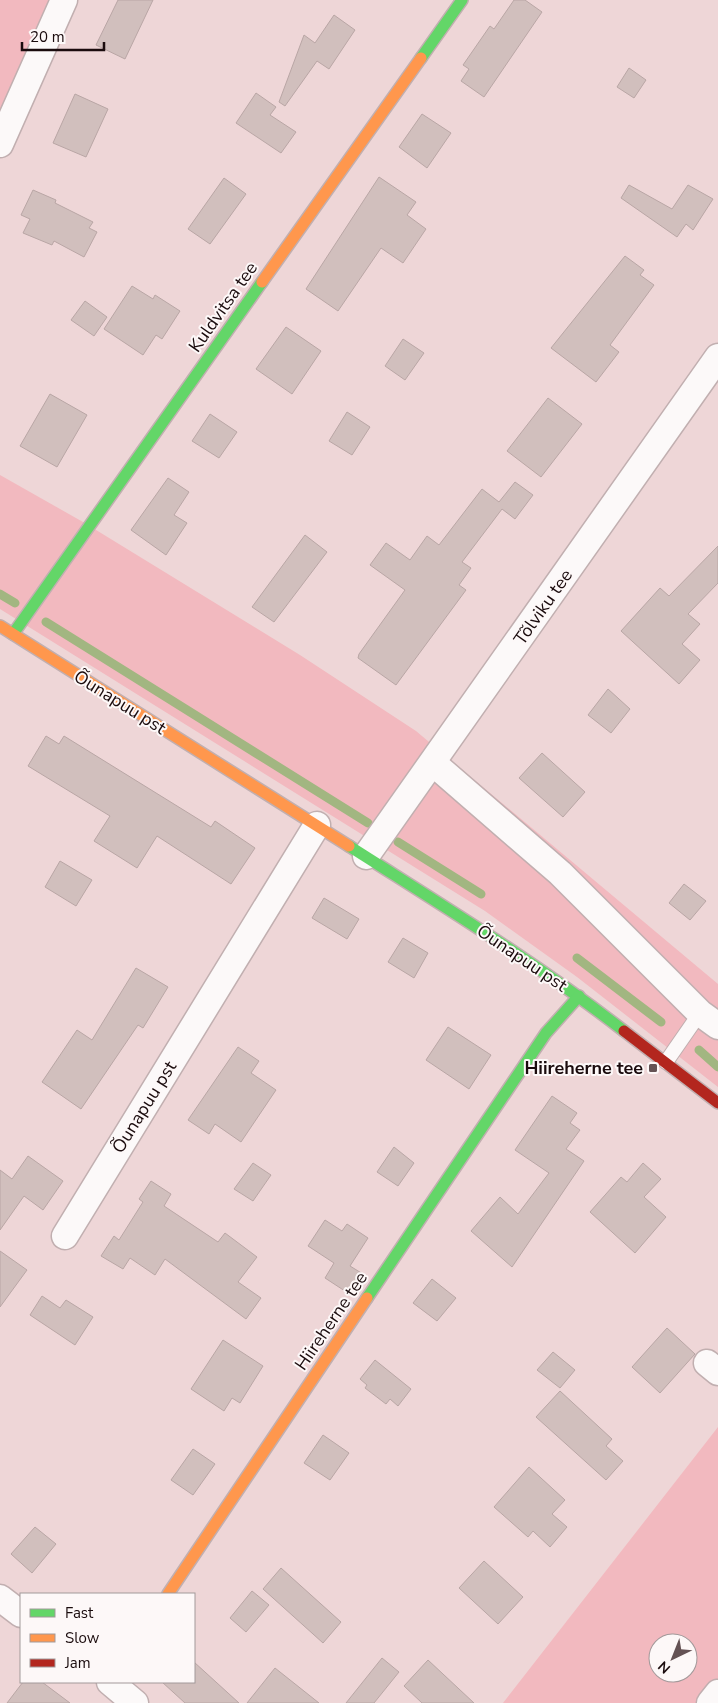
<svg xmlns="http://www.w3.org/2000/svg" width="718" height="1703" font-family="'Nunito Sans',sans-serif">
	<style>
		.green { fill: #f2b9bf; fill-rule: evenodd }
		.lines { fill: none; stroke-linecap: round; stroke-linejoin: round }
		.stream { stroke: #a2b681; stroke-width: 9 }
		.building { fill: #d1bfbd; stroke: #b9a6a5 }
		.lane-casing { stroke: #c1afb0; stroke-width: 16 }
		.street-casing { stroke: #c1afb0; stroke-width: 29 }
		.fast-casing { stroke: #c1afb0; stroke-width: 14 }
		.slow-casing { stroke: #c1afb0; stroke-width: 14 }
		.jam-casing { stroke: #c1afb0; stroke-width: 14 }
		.lane { stroke: #fcf9f9; stroke-width: 14 }
		.street { stroke: #fcf9f9; stroke-width: 26 }
		.fast { stroke: #63d668; stroke-width: 11 }
		.slow { stroke: #ff974d; stroke-width: 11 }
		.jam { stroke: #b3261e; stroke-width: 11 }
		.poi-dot { fill: #645254; stroke: #fdf8f8; stroke-width: 2 }
		.labels { text-anchor: middle; dominant-baseline: central; stroke-width: 4; stroke-linejoin: round; paint-order: stroke }
		.street-label { font-size: 18px; fill: #1a0b0d; stroke: #fdf8f8 }
		.poi-label { font-size: 18px; font-weight: bold; fill: #1a0b0d; stroke: #fdf8f8; text-anchor: end }
	</style>
	<rect width="100%" height="100%" fill="#eed6d7"/>
	<!-- green -->
	<g class="green">
		<path d="M 0,0 L 56,0 L 0,123 Z"/>
		<path d="M 0,475 L 83,522 L 300,655 L 416,731 L 718,984 L 718,1087 L 577,977 L 485,911 L 0,609 Z"/>
		<path d="M 718,1427 L 718,1703 L 503,1703 ZM 658,1643 L 688,1643 L 688,1673 L 658,1673 Z"/>
	</g>
	<g class="lines">
		<!-- stream -->
		<g class="stream">
			<path d="M 0,594 L 15,603"/>
			<path d="M 46,622 L 368,823"/>
			<path d="M 398,842 L 481,894"/>
			<path d="M 577,958 L 661,1022"/>
			<path d="M 699,1050 L 718,1067"/>
		</g>
	</g>
	<!-- building -->
	<g class="building">
		<path d="M 118,0 L 153,0 L 125,59 L 96,45 Z"/>
		<path d="M 514,0 L 525,0 L 542,12 L 484,97 L 461,81 L 469,69 L 463,65 L 490,26 L 494,29 Z"/>
		<path d="M 334,15 L 355,30 L 329,69 L 317,61 L 285,106 L 279,102 L 304,35 L 315,43 Z"/>
		<path d="M 629,68 L 646,80 L 634,98 L 617,87 Z"/>
		<path d="M 256,93 L 276,107 L 270,115 L 296,132 L 281,153 L 236,123 Z"/>
		<path d="M 75,94 L 108,109 L 86,157 L 53,143 Z"/>
		<path d="M 422,114 L 451,133 L 427,168 L 399,147 Z"/>
		<path d="M 379,177 L 416,202 L 407,215 L 426,229 L 403,263 L 381,248 L 338,311 L 306,289 Z"/>
		<path d="M 224,178 L 246,194 L 210,244 L 188,229 Z"/>
		<path d="M 629,185 L 672,209 L 688,185 L 713,199 L 693,230 L 686,224 L 677,237 L 621,198 Z"/>
		<path d="M 33,190 L 56,200 L 55,203 L 93,222 L 89,228 L 97,232 L 84,257 L 54,241 L 52,245 L 23,233 L 30,219 L 21,215 Z"/>
		<path d="M 625,256 L 644,270 L 640,275 L 654,285 L 610,345 L 619,352 L 596,382 L 551,348 Z"/>
		<path d="M 132,286 L 153,299 L 155,295 L 180,311 L 162,339 L 156,335 L 143,355 L 104,329 Z"/>
		<path d="M 85,301 L 107,317 L 94,336 L 71,320 Z"/>
		<path d="M 286,327 L 321,351 L 292,394 L 256,369 Z"/>
		<path d="M 403,339 L 424,353 L 405,380 L 385,366 Z"/>
		<path d="M 50,394 L 87,415 L 57,467 L 20,446 Z"/>
		<path d="M 548,398 L 582,424 L 541,477 L 507,451 Z"/>
		<path d="M 347,412 L 370,427 L 352,455 L 329,441 Z"/>
		<path d="M 210,414 L 237,432 L 219,458 L 192,441 Z"/>
		<path d="M 168,478 L 189,492 L 174,515 L 187,523 L 166,555 L 131,530 Z"/>
		<path d="M 515,482 L 533,495 L 515,519 L 502,509 L 462,562 L 471,568 L 459,585 L 466,590 L 396,685 L 358,658 L 359,654 L 405,590 L 370,565 L 386,543 L 410,560 L 427,536 L 439,545 L 482,489 L 499,502 Z"/>
		<path d="M 305,535 L 327,552 L 274,622 L 252,607 Z"/>
		<path d="M 718,546 L 718,583 L 688,614 L 700,624 L 682,644 L 700,660 L 679,684 L 621,631 L 660,588 L 669,596 Z"/>
		<path d="M 608,689 L 630,709 L 611,733 L 588,715 Z"/>
		<path d="M 46,736 L 59,744 L 64,736 L 211,827 L 215,821 L 255,848 L 231,884 L 157,836 L 137,868 L 94,841 L 110,816 L 28,766 Z"/>
		<path d="M 542,753 L 585,792 L 563,817 L 519,778 Z"/>
		<path d="M 60,861 L 92,880 L 76,906 L 45,887 Z"/>
		<path d="M 684,884 L 706,901 L 690,920 L 669,903 Z"/>
		<path d="M 324,898 L 359,919 L 347,939 L 312,918 Z"/>
		<path d="M 403,938 L 428,953 L 414,978 L 388,962 Z"/>
		<path d="M 136,968 L 168,987 L 143,1028 L 138,1025 L 81,1109 L 42,1082 L 77,1030 L 92,1040 Z"/>
		<path d="M 448,1027 L 491,1055 L 469,1089 L 426,1060 Z"/>
		<path d="M 238,1047 L 259,1061 L 251,1073 L 276,1090 L 241,1142 L 215,1124 L 209,1134 L 188,1120 Z"/>
		<path d="M 552,1096 L 577,1113 L 570,1123 L 580,1130 L 566,1149 L 584,1161 L 512,1267 L 471,1231 L 500,1197 L 518,1214 L 549,1173 L 515,1150 Z"/>
		<path d="M 394,1147 L 414,1163 L 398,1186 L 377,1172 Z"/>
		<path d="M 28,1156 L 63,1181 L 43,1210 L 24,1196 L 0,1230 L 0,1170 L 12,1179 Z"/>
		<path d="M 253,1163 L 271,1175 L 253,1201 L 234,1189 Z"/>
		<path d="M 643,1163 L 661,1179 L 644,1197 L 666,1217 L 635,1253 L 590,1212 L 621,1177 L 627,1182 Z"/>
		<path d="M 151,1181 L 171,1194 L 164,1206 L 218,1242 L 225,1233 L 257,1257 L 238,1282 L 261,1298 L 246,1319 L 165,1259 L 155,1275 L 130,1258 L 123,1269 L 101,1256 L 114,1236 L 119,1240 L 143,1202 L 139,1199 Z"/>
		<path d="M 325,1220 L 342,1231 L 347,1224 L 368,1238 L 350,1266 L 363,1274 L 351,1295 L 325,1278 L 334,1263 L 308,1246 Z"/>
		<path d="M 0,1251 L 27,1270 L 0,1307 Z"/>
		<path d="M 432,1279 L 456,1298 L 437,1321 L 413,1303 Z"/>
		<path d="M 42,1296 L 60,1308 L 66,1300 L 93,1317 L 75,1345 L 30,1315 Z"/>
		<path d="M 667,1328 L 695,1354 L 660,1393 L 632,1367 Z"/>
		<path d="M 223,1340 L 263,1366 L 240,1403 L 232,1398 L 224,1411 L 191,1389 Z"/>
		<path d="M 553,1352 L 575,1370 L 560,1388 L 537,1370 Z"/>
		<path d="M 375,1360 L 411,1389 L 398,1406 L 390,1399 L 386,1404 L 365,1388 L 367,1385 L 360,1379 Z"/>
		<path d="M 560,1391 L 612,1439 L 606,1446 L 623,1461 L 606,1480 L 536,1417 Z"/>
		<path d="M 323,1435 L 349,1453 L 330,1480 L 304,1463 Z"/>
		<path d="M 193,1449 L 215,1464 L 193,1495 L 171,1480 Z"/>
		<path d="M 529,1467 L 565,1500 L 552,1514 L 567,1527 L 550,1547 L 533,1531 L 528,1537 L 494,1507 Z"/>
		<path d="M 35,1527 L 56,1544 L 32,1573 L 11,1554 Z"/>
		<path d="M 484,1561 L 523,1597 L 498,1624 L 459,1588 Z"/>
		<path d="M 281,1568 L 341,1622 L 323,1643 L 263,1589 Z"/>
		<path d="M 252,1591 L 269,1605 L 246,1632 L 230,1618 Z"/>
		<path d="M 382,1658 L 399,1672 L 374,1703 L 346,1703 Z"/>
		<path d="M 428,1660 L 474,1703 L 422,1703 L 404,1686 Z"/>
		<path d="M 194,1662 L 239,1703 L 185,1703 L 162,1682 L 194,1682 Z"/>
		<path d="M 275,1668 L 319,1703 L 247,1703 Z"/>
		<path d="M 23,1682 L 42,1682 L 70,1703 L 7,1703 Z"/>
	</g>
	<g class="lines">
		<!-- lane casing -->
		<g class="lane-casing">
			<path id="lane" d="M 666,1062 L 700,1013"/>
		</g>
		<!-- street casing -->
		<g class="street-casing">
			<g id="street">
				<path d="M 0,144 L 64,0"/>
				<path d="M 433,763 L 560,873 L 700,1013 L 718,1026"/>
				<path d="M 366,856 L 718,357"/>
				<path d="M 65,1236 L 317,825"/>
				<path d="M 707,1363 L 718,1372"/>
				<path d="M 0,1598 L 21,1614"/>
				<path d="M 110,1682 L 135,1703"/>
				<path d="M 710,1703 L 718,1693"/>
			</g>
		</g>
		<!-- fast casing -->
		<g class="fast-casing">
			<g id="fast">
				<path d="M 421,58 L 462,0"/>
				<path d="M 13,634 L 262,282"/>
				<path d="M 349,846 C 443,906 537,963 624,1031"/>
				<path d="M 367,1298 L 546,1033 L 579,996"/>
			</g>
		</g>
		<!-- slow casing -->
		<g class="slow-casing">
			<g id="slow">
				<path d="M 262,282 L 421,58"/>
				<path d="M 0,626 L 349,846"/>
				<path d="M 168,1594 L 367,1298"/>
			</g>
		</g>
		<!-- jam casing -->
		<g class="jam-casing">
			<path id="jam" d="M 624,1031 L 718,1103"/>
		</g>
		<!-- lane -->
		<use href="#lane" class="lane"/>
		<!-- street -->
		<use href="#street" class="street"/>
		<!-- fast -->
		<use href="#fast" class="fast"/>
		<!-- slow -->
		<use href="#slow" class="slow"/>
		<!-- jam -->
		<use href="#jam" class="jam"/>
	</g>
	<!-- markers -->
	<rect class="poi-dot" x="648" y="1063" width="10" height="10" rx="2.5"/>
	<g class="labels">
		<!-- street labels -->
		<g class="street-label">
			<text transform="translate(223 307) rotate(-55)">Kuldvitsa tee</text>
			<text transform="translate(543 607) rotate(-55)">Tõlviku tee</text>
			<text transform="translate(120 702) rotate(32)">Õunapuu pst</text>
			<text transform="translate(522 958) rotate(34)">Õunapuu pst</text>
			<text transform="translate(144 1107) rotate(-58)">Õunapuu pst</text>
			<text transform="translate(331 1321) rotate(-56)">Hiireherne tee</text>
		</g>
		<!-- poi labels -->
		<g class="poi-label">
			<text x="643" y="1068">Hiireherne tee</text>
		</g>
	</g>
	<!-- legend -->
	<rect x="20" y="1593" width="175" height="90" fill="#fdf8f8" stroke="#a2999a"/>
	<rect x="30" y="1609" width="25" height="8" fill="#63d668" stroke="#a2999a"/>
	<text x="65" y="1618" font-size="15" fill="#1a0b0d">Fast</text>
	<rect x="30" y="1634" width="25" height="8" fill="#ff974d" stroke="#a2999a"/>
	<text x="65" y="1643" font-size="15" fill="#1a0b0d">Slow</text>
	<rect x="30" y="1659" width="25" height="8" fill="#b3261e" stroke="#a2999a"/>
	<text x="65" y="1668" font-size="15" fill="#1a0b0d">Jam</text>
	<!-- north arrow -->
	<g transform="translate(673 1658) rotate(223)"><circle r="24" fill="#fdf8f8" stroke="#a2999a"/>
	<path d="M0-4L9 19L0 12L-9 19Z" fill="#645254"/>
	<text y="-8" font-size="14" font-weight="bold" text-anchor="middle" fill="#1a0b0d">N</text>
	</g>
	<!-- scale -->
	<path d="M22 42v8h82v-8" fill="none" stroke="#1a0b0d" stroke-width="2.5"/>
	<text x="30" y="42" font-size="15" fill="#1a0b0d" stroke="#fdf8f8" stroke-width="4" paint-order="stroke">20 m</text>
</svg>
